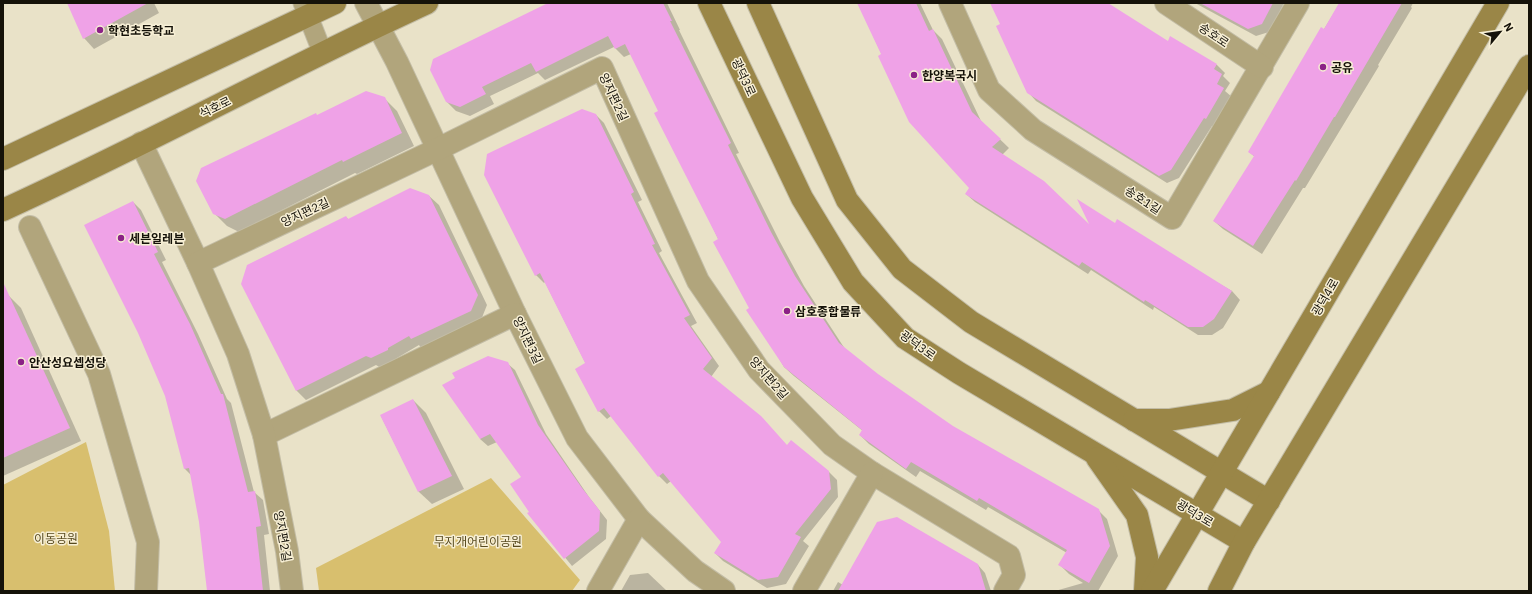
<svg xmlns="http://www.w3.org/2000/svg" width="1532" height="594" font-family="'IBM Plex Sans','Noto Sans KR',sans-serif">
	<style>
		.green { fill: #d8bf6e }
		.shadow { fill: #0003 }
		.building { fill: #efa2e7 }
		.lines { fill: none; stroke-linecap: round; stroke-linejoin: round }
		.service-casing { stroke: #c3bda6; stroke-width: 21 }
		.pedestrian-casing { stroke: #c3bda6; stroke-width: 24 }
		.minor-casing { stroke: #c3bda6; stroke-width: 24 }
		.secondary-casing { stroke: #c3bda6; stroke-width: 24 }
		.service { stroke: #b1a57c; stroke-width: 19 }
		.pedestrian { stroke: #b1a57c; stroke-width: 22 }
		.minor { stroke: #b1a57c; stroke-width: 22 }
		.secondary { stroke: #9a8647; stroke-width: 22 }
		.poi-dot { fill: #8b2186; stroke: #f7efd5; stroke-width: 1.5 }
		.labels { text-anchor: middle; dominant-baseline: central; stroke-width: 3; stroke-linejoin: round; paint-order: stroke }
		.poi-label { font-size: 12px; font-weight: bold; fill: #151209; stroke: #f7efd5; text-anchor: start }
		.street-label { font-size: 12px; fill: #151209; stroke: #f7efd5 }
		.park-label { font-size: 12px; fill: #574a1f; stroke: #f7efd5 }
	</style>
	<rect width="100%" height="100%" fill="#e9e2c8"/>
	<!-- green -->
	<g class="green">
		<path d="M 86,442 L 109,531 L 115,591 L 3,591 L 3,485 Z"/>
		<path d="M 491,478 L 580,580 L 572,591 L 319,591 L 316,568 Z"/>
	</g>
	<!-- shadow -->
	<g class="shadow">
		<path d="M 68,3 L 154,3 L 159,13 L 94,49 L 84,38 Z"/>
		<path d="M 551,3 L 667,3 L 680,30 L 679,30 L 739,153 L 736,154 L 780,242 L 804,286 L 845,349 L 878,375 L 952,427 L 1098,510 L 1107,519 L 1118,556 L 1098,591 L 1055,591 L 1083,583 L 1069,574 L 1060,565 L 1067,553 L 988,507 L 986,510 L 920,471 L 916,477 L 869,444 L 860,435 L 863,431 L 794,376 L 784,367 L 750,308 L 659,111 L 631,54 L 624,57 L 614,47 L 545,80 L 538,73 L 490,96 L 494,104 L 470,116 L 456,111 L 447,102 Z"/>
		<path d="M 858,3 L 920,3 L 933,30 L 942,39 L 981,121 L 1009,148 L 1002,155 L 1091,228 L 1115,224 L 1232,291 L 1240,300 L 1223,328 L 1212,335 L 1198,335 L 1154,307 L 1153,310 L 1091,270 L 1088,274 L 975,202 L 966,194 L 970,188 L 882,55 Z"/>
		<path d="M 991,3 L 1106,3 L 1168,43 L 1171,38 L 1217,65 L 1225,73 L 1223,76 L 1230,83 L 1225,91 L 1232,97 L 1214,127 L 1212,126 L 1179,178 L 1167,183 L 1036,101 L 1028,92 L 1001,24 Z"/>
		<path d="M 1195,3 L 1284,3 L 1269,32 L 1256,36 Z"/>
		<path d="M 1340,3 L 1413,3 L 1411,7 L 1412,8 L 1378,65 L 1379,66 L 1305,188 L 1303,188 L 1262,254 L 1223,229 L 1214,221 L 1255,157 L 1249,152 Z"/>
		<path d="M 384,98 L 397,111 L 414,146 L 357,174 L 355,173 L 239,232 L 227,226 L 214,213 Z"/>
		<path d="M 596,115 L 604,123 L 642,200 L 638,202 L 662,251 L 659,253 L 697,323 L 691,326 L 719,366 L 711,377 L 787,446 L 829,472 L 837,480 L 838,497 L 803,541 L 809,546 L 786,584 L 767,588 L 723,561 L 715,553 L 722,542 L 671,481 L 667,484 L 659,476 L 611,416 L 607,419 L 599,411 L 586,364 L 545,282 L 544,283 L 536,275 Z"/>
		<path d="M 428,195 L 439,205 L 487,305 L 481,320 L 421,348 L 419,345 L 397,358 L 397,360 L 381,368 L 376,365 L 306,400 L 296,390 L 346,217 L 349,220 Z"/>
		<path d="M 133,202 L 141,210 L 166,260 L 162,262 L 198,334 L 227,399 L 231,403 L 254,492 L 263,500 L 269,534 L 264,535 L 270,591 L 208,591 L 200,521 L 192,476 L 185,469 Z"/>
		<path d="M 8,295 L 21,308 L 81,441 L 3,476 L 3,297 Z"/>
		<path d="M 507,363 L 515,370 L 546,434 L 589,497 L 607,520 L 606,539 L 572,566 L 529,513 L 531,512 L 522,477 L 497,442 L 488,446 L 480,439 Z"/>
		<path d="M 413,400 L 426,413 L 464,489 L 432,504 L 419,492 L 381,416 Z"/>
		<path d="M 978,565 L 985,573 L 991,591 L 833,591 L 838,582 L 843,585 Z"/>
		<path d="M 648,573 L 667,591 L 621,591 L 630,575 Z"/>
	</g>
	<!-- building -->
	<g class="building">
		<path d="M 67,3 L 148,3 L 83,39 Z"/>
		<path d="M 548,3 L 663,3 L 672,21 L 670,21 L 731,143 L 728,145 L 771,232 L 795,276 L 839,343 L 878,374 L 953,426 L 1099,509 L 1110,546 L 1089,583 L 1058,565 L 1067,550 L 979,498 L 977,501 L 911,462 L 906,469 L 859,435 L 862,430 L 784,367 L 746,310 L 749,308 L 713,242 L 718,239 L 654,113 L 658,111 L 625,44 L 615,49 L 608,36 L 536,72 L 531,63 L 482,87 L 486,94 L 460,107 L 446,102 L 430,70 L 433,59 Z"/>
		<path d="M 857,3 L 916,3 L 929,31 L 933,29 L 972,112 L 1001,139 L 992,147 L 1044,181 L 1089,224 L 1077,199 L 1115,223 L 1117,219 L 1232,291 L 1214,319 L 1203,327 L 1188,327 L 1145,300 L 1144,302 L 1082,262 L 1079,266 L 965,194 L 969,188 L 909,122 L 878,56 L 881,54 Z"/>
		<path d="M 990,3 L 1108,3 L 1168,41 L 1170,36 L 1217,64 L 1214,69 L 1222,74 L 1217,84 L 1224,88 L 1206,119 L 1204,118 L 1171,170 L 1159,176 L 1027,93 L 996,26 L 1000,24 Z"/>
		<path d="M 1200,3 L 1273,3 L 1262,24 L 1248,29 Z"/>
		<path d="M 1339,3 L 1402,3 L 1335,117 L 1334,117 L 1296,181 L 1295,180 L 1253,246 L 1213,221 L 1254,156 L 1248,152 L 1321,27 L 1324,29 Z"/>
		<path d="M 366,91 L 385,97 L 402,133 L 343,162 L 342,160 L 225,219 L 213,214 L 196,181 L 201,168 L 316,113 L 317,115 Z"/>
		<path d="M 582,109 L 596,114 L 634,192 L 631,194 L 655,244 L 652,245 L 690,315 L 684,318 L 712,358 L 703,369 L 761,416 L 787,445 L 791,440 L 829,471 L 831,489 L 795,534 L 801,537 L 778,577 L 758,580 L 714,553 L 721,542 L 663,473 L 658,477 L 604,408 L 598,412 L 575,369 L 585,363 L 540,273 L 535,276 L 484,175 L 487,154 Z"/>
		<path d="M 410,188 L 429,195 L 478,295 L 471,311 L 411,339 L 409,336 L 388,348 L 388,350 L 371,358 L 366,356 L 296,391 L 241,284 L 247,265 L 346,216 L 348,219 Z"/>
		<path d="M 133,201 L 158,252 L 154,254 L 190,324 L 221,394 L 223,394 L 248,492 L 255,491 L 261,526 L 256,527 L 263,591 L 207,591 L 199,522 L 189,468 L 184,469 L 165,396 L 138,333 L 84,225 Z"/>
		<path d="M 3,282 L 70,428 L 3,458 Z"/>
		<path d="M 488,356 L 508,362 L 538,425 L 582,488 L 600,511 L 599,531 L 564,559 L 527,513 L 529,512 L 510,484 L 521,477 L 490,434 L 480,439 L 442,385 L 455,378 L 452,373 Z"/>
		<path d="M 413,399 L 452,476 L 418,492 L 380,415 Z"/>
		<path d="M 897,517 L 978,564 L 986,591 L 838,591 L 877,522 Z"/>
	</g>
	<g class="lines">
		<!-- service casing -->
		<g class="service-casing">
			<path id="service" d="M 303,3 L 323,54"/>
		</g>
		<!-- pedestrian casing -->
		<g class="pedestrian-casing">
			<path id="pedestrian" d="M 30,227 L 99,374 L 148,542 L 146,591"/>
		</g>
		<!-- minor casing -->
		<g class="minor-casing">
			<g id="minor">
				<path d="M 366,3 L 397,62 L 515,314 L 577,438 L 639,519 L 695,571 L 724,591"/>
				<path d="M 950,3 L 989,90 L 1033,130 L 1172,218 L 1298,3"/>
				<path d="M 1166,3 L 1262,67"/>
				<path d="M 141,143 L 198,263"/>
				<path d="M 264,435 L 515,314"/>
				<path d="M 292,591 L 287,551 L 264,435 L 238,354 L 198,263 L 438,149 L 602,68 L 698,281 L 759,370 L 832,445 L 872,473 L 1009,556 L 1014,575 L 1005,591"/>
				<path d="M 598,591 L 639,519"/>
				<path d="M 804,591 L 872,473"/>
			</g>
		</g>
		<!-- secondary casing -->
		<g class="secondary-casing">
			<g id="secondary">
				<path d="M 709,3 L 802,198 L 853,282 L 905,338 L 959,373 L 1244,542"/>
				<path d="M 758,3 L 847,200 L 902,269 L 971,322 L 1269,501"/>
				<path d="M 3,159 L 335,3"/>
				<path d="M 3,210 C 146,145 284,69 427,3"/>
				<path d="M 1134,420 L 1169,420 L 1233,410 L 1269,392"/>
				<path d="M 1097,458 L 1137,515 L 1147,557 L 1145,591"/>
				<path d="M 1152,591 L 1498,3"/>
				<path d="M 1219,591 L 1244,542 L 1529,66"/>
			</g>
		</g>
		<!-- service -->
		<use href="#service" class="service"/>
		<!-- pedestrian -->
		<use href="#pedestrian" class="pedestrian"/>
		<!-- minor -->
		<use href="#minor" class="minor"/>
		<!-- secondary -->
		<use href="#secondary" class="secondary"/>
	</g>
	<!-- markers -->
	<g class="poi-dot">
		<circle cx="100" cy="30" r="4"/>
		<circle cx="1323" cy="67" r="4"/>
		<circle cx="914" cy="75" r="4"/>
		<circle cx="121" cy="238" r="4"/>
		<circle cx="787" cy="311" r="4"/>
		<circle cx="21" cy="362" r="4"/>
	</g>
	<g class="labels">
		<!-- poi labels -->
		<g class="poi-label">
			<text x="108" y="30">학현초등학교</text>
			<text x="1331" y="67">공유</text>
			<text x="922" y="75">한양복국시</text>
			<text x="129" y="238">세븐일레븐</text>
			<text x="795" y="311">삼호종합물류</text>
			<text x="29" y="362">안산성요셉성당</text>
		</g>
		<!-- street labels -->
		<g class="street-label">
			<text transform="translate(1214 35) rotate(34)">송호로</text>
			<text transform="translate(744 77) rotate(65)">광덕3로</text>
			<text transform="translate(614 97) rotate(65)">양지편2길</text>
			<text transform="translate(215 107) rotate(-26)">석호로</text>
			<text transform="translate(1143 200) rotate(33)">송호1길</text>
			<text transform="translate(305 212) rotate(-25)">양지편2길</text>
			<text transform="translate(1325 297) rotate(-60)">광덕4로</text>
			<text transform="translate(528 340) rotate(64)">양지편3길</text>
			<text transform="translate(918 345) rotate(36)">광덕3로</text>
			<text transform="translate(769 378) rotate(49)">양지편2길</text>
			<text transform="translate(1195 513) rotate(31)">광덕3로</text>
			<text transform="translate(283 536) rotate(80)">양지편2길</text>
		</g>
		<!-- park labels -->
		<g class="park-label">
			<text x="56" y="538">이동공원</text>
			<text x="478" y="541">무지개어린이공원</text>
		</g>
	</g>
	<!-- border -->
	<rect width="1532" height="594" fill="none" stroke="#151209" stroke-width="8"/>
	<!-- north arrow -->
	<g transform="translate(1500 32) rotate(61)" stroke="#f7efd5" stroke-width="3" paint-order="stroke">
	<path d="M0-3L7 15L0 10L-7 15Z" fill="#151209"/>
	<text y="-6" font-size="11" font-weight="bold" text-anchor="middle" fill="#151209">N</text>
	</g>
</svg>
